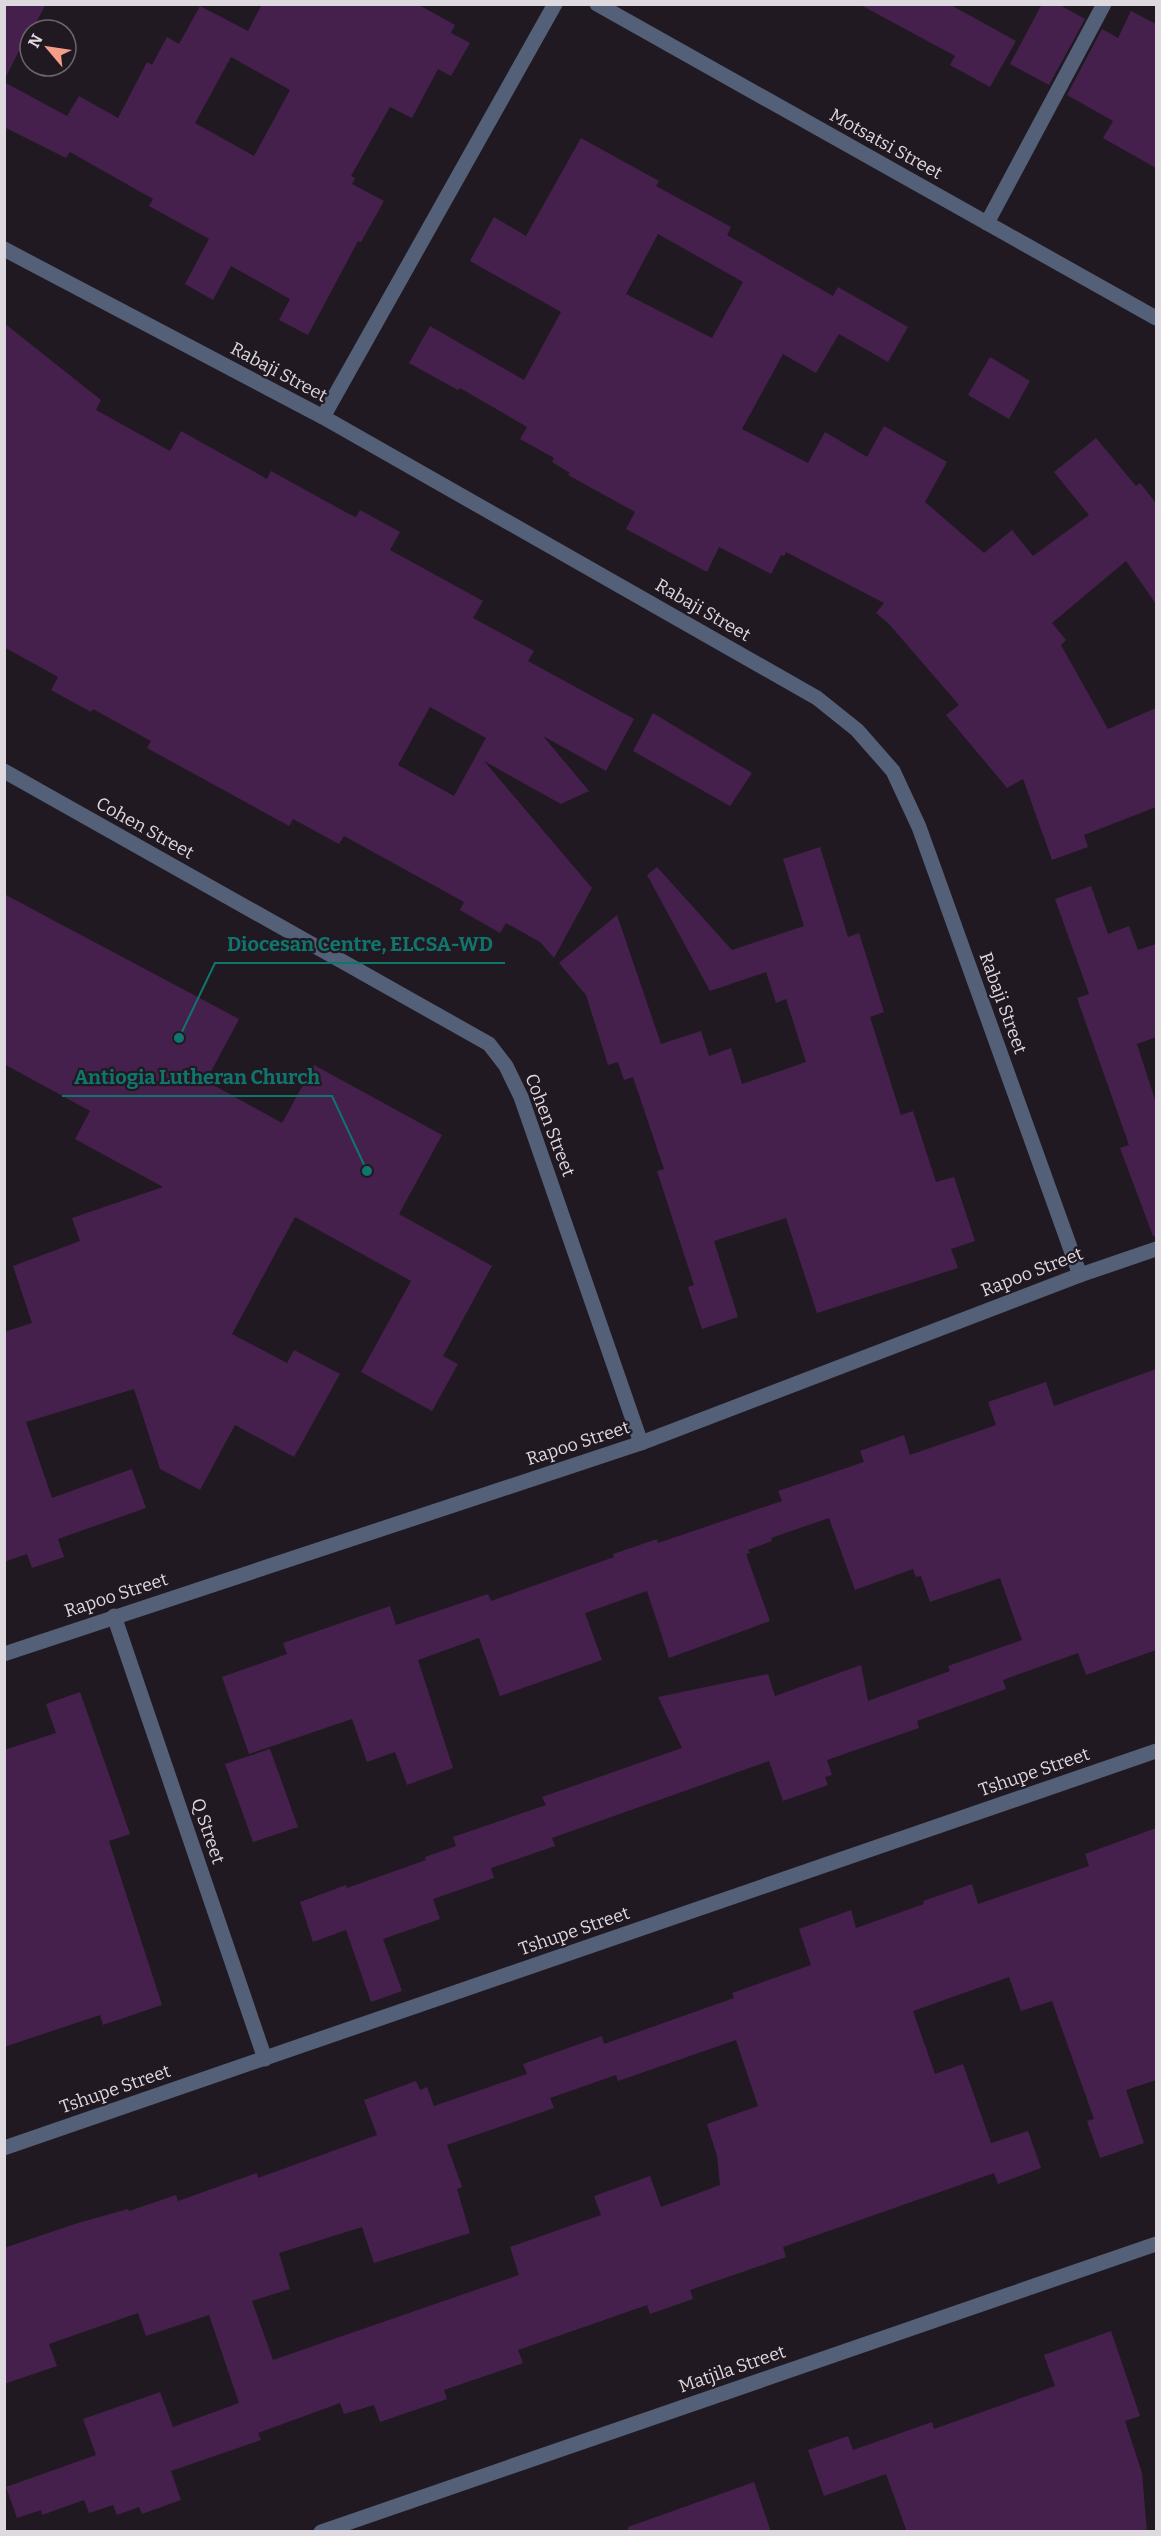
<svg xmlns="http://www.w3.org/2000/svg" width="1161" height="2536" font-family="Bitter,serif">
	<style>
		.building { fill: #45204c; fill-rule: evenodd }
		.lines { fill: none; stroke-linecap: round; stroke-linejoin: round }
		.minor { stroke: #536077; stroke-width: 15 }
		.labels { text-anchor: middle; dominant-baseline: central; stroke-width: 4.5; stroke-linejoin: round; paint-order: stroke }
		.street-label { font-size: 18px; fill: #ded8df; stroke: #211922 }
		.leader { fill: none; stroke: #0f766e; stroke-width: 2 }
		.callout-dot { fill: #0f766e; stroke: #211922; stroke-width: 2 }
		.callout-label { font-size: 20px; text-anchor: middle; font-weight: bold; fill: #0f766e; stroke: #211922; stroke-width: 4.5; stroke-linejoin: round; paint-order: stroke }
	</style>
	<rect width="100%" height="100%" fill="#211922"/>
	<!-- building -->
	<g class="building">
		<path d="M 4,4 L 46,4 L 32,30 L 30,30 L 4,80 Z"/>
		<path d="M 262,4 L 417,4 L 455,25 L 451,33 L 470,43 L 451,76 L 438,69 L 412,118 L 390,107 L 351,176 L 355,178 L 352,184 L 384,201 L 361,242 L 358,241 L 308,335 L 279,320 L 290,299 L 231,266 L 213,300 L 185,284 L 209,239 L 149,206 L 153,199 L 70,152 L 66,158 L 4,127 L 4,82 L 67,116 L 79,96 L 118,118 L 147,62 L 152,65 L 167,37 L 179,44 L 200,6 L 248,31 ZM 231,57 L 290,90 L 254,156 L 195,123 Z"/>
		<path d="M 859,4 L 949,4 L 1016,41 L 990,87 L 950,65 L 955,56 Z"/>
		<path d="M 1042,4 L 1058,4 L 1085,19 L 1049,85 L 1010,64 Z"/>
		<path d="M 1131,11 L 1156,24 L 1156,168 L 1103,138 L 1113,121 L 1067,95 L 1102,29 L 1118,38 Z"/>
		<path d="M 581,138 L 659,181 L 656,186 L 731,227 L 727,235 L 833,296 L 838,287 L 908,327 L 888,362 L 839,334 L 816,373 L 783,354 L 742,429 L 808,463 L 825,432 L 867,457 L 884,426 L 947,462 L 925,502 L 984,553 L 1012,530 L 1033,556 L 1089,515 L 1054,472 L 1096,438 L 1136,486 L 1140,483 L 1156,503 L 1156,604 L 1126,561 L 1052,623 L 1066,640 L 1061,645 L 1108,729 L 1156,708 L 1156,807 L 1084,835 L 1088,847 L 1052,860 L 1023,779 L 1007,788 L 946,715 L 959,705 L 889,624 L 876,613 L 884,603 L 786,552 L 784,556 L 781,555 L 771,574 L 719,547 L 707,572 L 626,529 L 635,512 L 568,475 L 570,473 L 552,462 L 554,458 L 520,439 L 527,427 L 460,388 L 458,390 L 409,363 L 430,326 L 524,380 L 561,312 L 470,261 L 494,217 L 526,236 ZM 658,234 L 743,282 L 712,338 L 626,294 Z"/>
		<path d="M 4,323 L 101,400 L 96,410 L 170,451 L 181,431 L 267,479 L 271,471 L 349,514 L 356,517 L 360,510 L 400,532 L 390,550 L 483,601 L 473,618 L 534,651 L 528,661 L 634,719 L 606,771 L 543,736 L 589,791 L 561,804 L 484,761 L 592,888 L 554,958 L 540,942 L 506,923 L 500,933 L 460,910 L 464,902 L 344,836 L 339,844 L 293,819 L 289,826 L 147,748 L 151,741 L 93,709 L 91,712 L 51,690 L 58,677 L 4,647 ZM 430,707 L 486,738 L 454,796 L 398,765 Z"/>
		<path d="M 990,357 L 1030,381 L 1009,419 L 968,395 Z"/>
		<path d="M 653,713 L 752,773 L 730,806 L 633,751 Z"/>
		<path d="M 820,847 L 848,937 L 859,933 L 884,1012 L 870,1017 L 901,1115 L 913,1111 L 936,1182 L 954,1177 L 975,1241 L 951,1249 L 958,1268 L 817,1313 L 786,1218 L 714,1241 L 738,1317 L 702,1329 L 688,1287 L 694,1285 L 657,1171 L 664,1169 L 633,1077 L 624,1080 L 618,1062 L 608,1065 L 586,995 L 559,963 L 617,915 L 661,1044 L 701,1031 L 709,1056 L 731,1048 L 742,1084 L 806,1062 L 786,999 L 776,1003 L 766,972 L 710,991 L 647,875 L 657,867 L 732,950 L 804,926 L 783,859 Z"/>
		<path d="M 1091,886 L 1108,934 L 1129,926 L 1138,950 L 1156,944 L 1156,1037 L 1137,1044 L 1156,1103 L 1156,1236 L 1153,1236 L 1120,1148 L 1129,1145 L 1077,998 L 1089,994 L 1055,899 Z"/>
		<path d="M 4,894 L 239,1019 L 206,1081 L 282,1123 L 314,1065 L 442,1135 L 399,1214 L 492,1266 L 443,1356 L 458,1364 L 432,1411 L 361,1372 L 411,1281 L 295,1217 L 232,1334 L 287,1363 L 294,1350 L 340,1374 L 294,1457 L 235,1425 L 200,1490 L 160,1469 L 134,1389 L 26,1422 L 52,1498 L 132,1469 L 146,1508 L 58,1539 L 64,1557 L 32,1568 L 27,1554 L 4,1562 L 4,1332 L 32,1323 L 13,1266 L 80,1241 L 72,1218 L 163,1187 L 75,1139 L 90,1111 L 4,1064 Z"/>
		<path d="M 1156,1369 L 1156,1650 L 1086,1675 L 1078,1653 L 1003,1680 L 1006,1689 L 917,1721 L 919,1728 L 827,1760 L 832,1775 L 825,1777 L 828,1785 L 783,1801 L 769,1761 L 552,1838 L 555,1846 L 491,1868 L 494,1878 L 433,1899 L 440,1919 L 383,1939 L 402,1991 L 371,2002 L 346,1930 L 313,1942 L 300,1902 L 346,1885 L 347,1888 L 426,1860 L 425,1857 L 456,1846 L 453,1837 L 546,1805 L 542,1797 L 682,1748 L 658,1697 L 768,1674 L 775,1696 L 861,1665 L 868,1701 L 950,1671 L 948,1666 L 1022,1640 L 1000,1578 L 930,1602 L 921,1576 L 916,1577 L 913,1569 L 855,1590 L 829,1518 L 771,1538 L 772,1541 L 748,1550 L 750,1553 L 746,1554 L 770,1621 L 669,1658 L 647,1591 L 585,1613 L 602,1660 L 500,1696 L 479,1638 L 418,1660 L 453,1768 L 407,1785 L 395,1752 L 367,1762 L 352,1719 L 249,1754 L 222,1677 L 287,1654 L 283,1643 L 390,1606 L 396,1625 L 488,1594 L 491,1601 L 614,1557 L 613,1554 L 657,1539 L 658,1543 L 782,1501 L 778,1491 L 864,1462 L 860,1451 L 904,1435 L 910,1455 L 996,1425 L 988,1402 L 1046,1382 L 1054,1406 Z"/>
		<path d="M 80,1692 L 130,1834 L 109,1841 L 162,2005 L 103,2025 L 100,2015 L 4,2047 L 4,1750 L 56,1733 L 46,1704 Z"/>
		<path d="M 270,1749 L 298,1827 L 253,1842 L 225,1764 Z"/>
		<path d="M 1156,1828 L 1156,2080 L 1126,2090 L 1144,2143 L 1100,2158 L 1087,2121 L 1094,2119 L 1052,2001 L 1021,2011 L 1009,1977 L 913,2011 L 935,2074 L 963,2064 L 991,2143 L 1028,2131 L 1041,2168 L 998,2184 L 994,2173 L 783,2247 L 786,2257 L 690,2290 L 693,2299 L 650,2314 L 647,2305 L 518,2350 L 523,2363 L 444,2390 L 447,2399 L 380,2422 L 374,2405 L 344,2414 L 340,2403 L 258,2433 L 261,2440 L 171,2471 L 181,2500 L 142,2514 L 139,2507 L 117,2515 L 113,2505 L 89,2513 L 84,2500 L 42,2515 L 41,2510 L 17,2518 L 6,2487 L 96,2455 L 83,2419 L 160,2392 L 173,2427 L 239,2403 L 209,2315 L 146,2336 L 138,2313 L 49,2344 L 57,2366 L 4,2384 L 4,2248 L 78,2223 L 128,2209 L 129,2211 L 176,2195 L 178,2201 L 257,2173 L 258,2178 L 377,2135 L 364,2100 L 416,2081 L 420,2090 L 427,2087 L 434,2106 L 527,2074 L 523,2064 L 602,2036 L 604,2044 L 734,1998 L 732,1993 L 811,1965 L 799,1929 L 851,1910 L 856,1928 L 924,1904 L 923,1901 L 972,1884 L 978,1904 L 1089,1866 L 1085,1854 ZM 736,2040 L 758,2106 L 707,2124 L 717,2156 L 720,2185 L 661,2207 L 650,2176 L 594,2196 L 601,2215 L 510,2247 L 519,2275 L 273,2360 L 252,2301 L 290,2289 L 279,2253 L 362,2227 L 374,2263 L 470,2233 L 457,2189 L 462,2187 L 447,2145 L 554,2108 L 550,2098 L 616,2075 L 618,2081 Z"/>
		<path d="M 1111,2331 L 1140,2416 L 1125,2421 L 1142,2473 L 1147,2532 L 907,2532 L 886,2474 L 824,2496 L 808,2450 L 848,2436 L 853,2450 L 932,2422 L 934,2429 L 1055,2386 L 1044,2355 Z"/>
		<path d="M 754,2482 L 771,2532 L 628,2532 L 628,2527 Z"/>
	</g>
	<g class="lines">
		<!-- minor -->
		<g class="minor">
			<path d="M 597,4 L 1156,318"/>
			<path d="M 987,223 L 1104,4"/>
			<path d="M 4,249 L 323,417 L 817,698 L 857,730 L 893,771 L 919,827 L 1080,1275"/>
			<path d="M 323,417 L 555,4"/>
			<path d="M 4,771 L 489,1044 L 506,1066 L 521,1097 L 641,1443"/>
			<path d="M 114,1616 L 265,2059"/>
			<path d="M 4,1654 L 641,1443 L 1080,1275 L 1156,1249"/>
			<path d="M 4,2148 L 1156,1751"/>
			<path d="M 321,2532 L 1156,2244"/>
		</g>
	</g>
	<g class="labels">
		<!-- street labels -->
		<g class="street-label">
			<text transform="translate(886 144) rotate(29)">Motsatsi Street</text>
			<text transform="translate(279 372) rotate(28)">Rabaji Street</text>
			<text transform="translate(703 610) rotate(30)">Rabaji Street</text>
			<text transform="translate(145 828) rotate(29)">Cohen Street</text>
			<text transform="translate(1003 1003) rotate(70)">Rabaji Street</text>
			<text transform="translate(550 1125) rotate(69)">Cohen Street</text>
			<text transform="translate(1032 1272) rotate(-21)">Rapoo Street</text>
			<text transform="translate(578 1443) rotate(-18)">Rapoo Street</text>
			<text transform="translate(116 1595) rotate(-18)">Rapoo Street</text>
			<text transform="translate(1034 1772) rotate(-19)">Tshupe Street</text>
			<text transform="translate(208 1831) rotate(71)">Q Street</text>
			<text transform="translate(574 1931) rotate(-19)">Tshupe Street</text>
			<text transform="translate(115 2089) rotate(-19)">Tshupe Street</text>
			<text transform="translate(732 2369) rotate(-19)">Matjila Street</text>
		</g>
	</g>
	<!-- callouts -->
	<path class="leader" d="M179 1038L215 963H505M367 1171L332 1096H62"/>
	<g class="callout-dot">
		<circle cx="179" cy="1038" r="6"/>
		<circle cx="367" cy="1171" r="6"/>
	</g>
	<g class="callout-label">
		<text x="360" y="951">Diocesan Centre, ELCSA-WD</text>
		<text x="197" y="1084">Antiogia Lutheran Church</text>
	</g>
	<!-- border -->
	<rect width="1161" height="2536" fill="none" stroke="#ded8df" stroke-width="12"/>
	<!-- north arrow -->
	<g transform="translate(48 48) rotate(299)"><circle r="28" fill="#211922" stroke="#6d656e" stroke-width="1.5"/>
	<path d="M0-4.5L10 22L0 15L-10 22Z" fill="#f49e87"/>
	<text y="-9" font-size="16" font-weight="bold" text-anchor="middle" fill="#ded8df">N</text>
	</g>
</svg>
